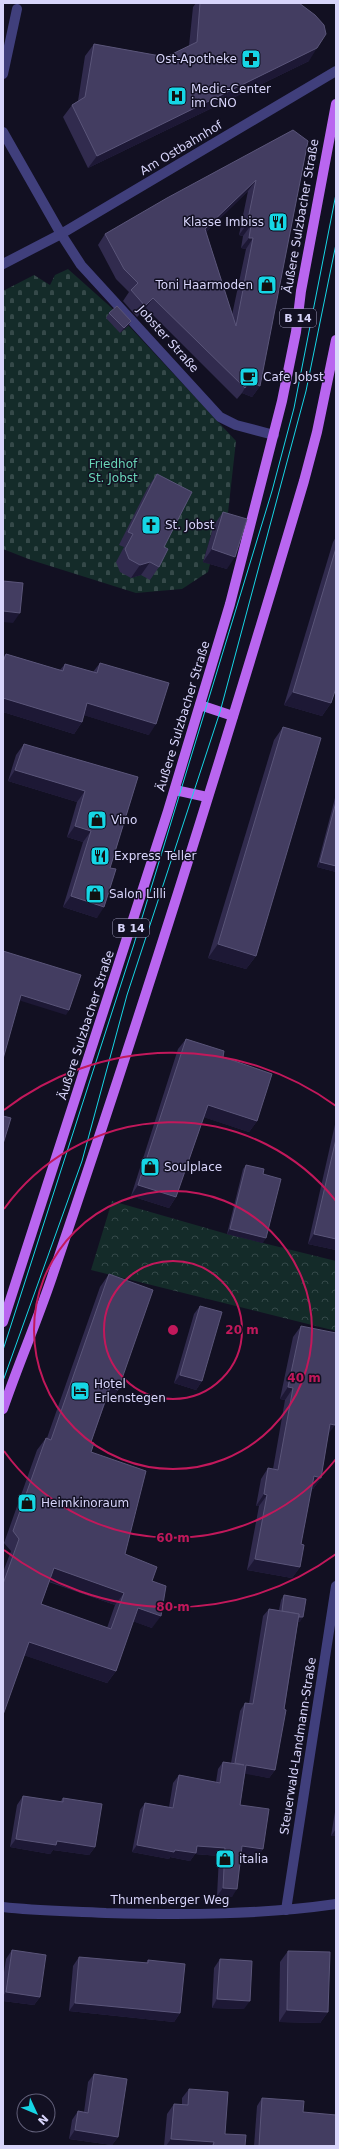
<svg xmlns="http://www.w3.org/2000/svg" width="339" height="2149" font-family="'DejaVu Sans',sans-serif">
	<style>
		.cemetery { fill: url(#cemetery-stones) }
		.park { fill: url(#park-crowns) }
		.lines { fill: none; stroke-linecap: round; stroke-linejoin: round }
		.minor { stroke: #403f7c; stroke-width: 10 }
		.major { stroke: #b966f0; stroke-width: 10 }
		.tram { stroke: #16d6e5; stroke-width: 1 }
		.wall { fill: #312b4e; fill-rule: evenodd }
		.shaded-wall { fill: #1d1835 }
		.building { fill: #433d61; stroke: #5a5579; fill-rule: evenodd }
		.ring { fill: none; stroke: #c2185b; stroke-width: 2 }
		.labels { text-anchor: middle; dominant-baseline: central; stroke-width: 3; stroke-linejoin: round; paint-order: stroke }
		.shield { fill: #121022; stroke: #9d9aba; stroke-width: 1 }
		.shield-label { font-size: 11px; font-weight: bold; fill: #d8d5fb }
		.poi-label { font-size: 12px; fill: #d8d5fb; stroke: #121022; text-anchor: start }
		.street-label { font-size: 12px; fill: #d8d5fb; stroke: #121022 }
		.park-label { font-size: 12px; fill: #68d4b6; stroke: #121022 }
		.centre { fill: #c2185b; stroke: #121022; stroke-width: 2 }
		.ring-label { font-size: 12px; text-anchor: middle; font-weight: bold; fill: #c2185b; stroke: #121022; stroke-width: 3; stroke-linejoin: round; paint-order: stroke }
	</style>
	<defs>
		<pattern id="cemetery-stones" width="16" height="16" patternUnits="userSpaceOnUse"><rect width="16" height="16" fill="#142b29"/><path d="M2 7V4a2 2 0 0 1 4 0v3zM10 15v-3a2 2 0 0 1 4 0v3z" fill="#354949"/></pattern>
		<pattern id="park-crowns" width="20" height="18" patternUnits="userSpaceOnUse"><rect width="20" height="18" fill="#142b29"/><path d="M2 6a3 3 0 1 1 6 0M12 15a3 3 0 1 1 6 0" fill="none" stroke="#354949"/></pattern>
	</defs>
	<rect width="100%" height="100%" fill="#121022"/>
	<!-- cemetery -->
	<path class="cemetery" d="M 68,269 L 114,310 L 236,441 L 228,513 L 223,527 L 214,525 L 203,562 L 210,564 L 208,572 L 182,589 L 136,593 L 31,560 L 3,549 L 3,291 L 34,275 L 50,285 L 55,275 Z"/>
	<!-- park -->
	<path class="park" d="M 112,1201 L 227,1234 L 336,1261 L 336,1331 L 91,1270 Z"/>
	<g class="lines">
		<!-- minor -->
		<g class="minor">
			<path d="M 3,74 L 17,9"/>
			<path d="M 3,132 L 61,234 L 81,265 L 220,417 L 236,425 L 274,435"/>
			<path d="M 3,264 L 61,234 L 336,71"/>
			<path d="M 3,1907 C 37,1911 72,1911 106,1913 C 183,1915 260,1915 336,1904"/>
			<path d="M 286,1910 L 336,1586"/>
		</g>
		<!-- major -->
		<g class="major">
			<path d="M 200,705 L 233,716"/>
			<path d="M 175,790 L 207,797"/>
			<path d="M 3,1322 L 168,811 L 230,604 L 282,401 L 296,332 L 301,291 L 336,104"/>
			<path d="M 3,1409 C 19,1362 39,1317 54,1271 C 143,1009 226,745 304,481 L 317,432 L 336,340"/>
		</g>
		<!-- tram -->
		<g class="tram">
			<path d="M 3,1350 L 134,944 L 272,491 L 294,408 L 336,194"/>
			<path d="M 3,1381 L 82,1161 L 127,995 L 220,712 L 306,391 L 336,244"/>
		</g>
	</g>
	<!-- wall -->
	<g class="wall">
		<path d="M 196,3 L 299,3 L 309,61 L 88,168 L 63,117 L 72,105 L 78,101 L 85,56 L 94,44 L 166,57 L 189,46 L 193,7 Z"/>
		<path d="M 293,130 L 260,386 L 252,397 L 242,393 L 237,399 L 146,308 L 137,317 L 123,301 L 129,292 L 116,279 L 98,245 L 105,234 ZM 248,191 L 239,235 L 243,236 L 241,248 L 246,249 L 232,315 L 206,232 Z"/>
		<path d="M 109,313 L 131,321 L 128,326 L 120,333 L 106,318 Z"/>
		<path d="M 157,474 L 164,547 L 159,567 L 150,580 L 141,575 L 131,578 L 120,572 L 116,562 L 124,547 L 119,545 L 148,487 Z"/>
		<path d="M 223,512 L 227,569 L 203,562 L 214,525 Z"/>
		<path d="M 336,537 L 336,688 L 331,703 L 322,716 L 284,705 L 333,542 Z"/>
		<path d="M 6,654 L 60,670 L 65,664 L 93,672 L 100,663 L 149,735 L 84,715 L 82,722 L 74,734 L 3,712 L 3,657 Z"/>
		<path d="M 283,727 L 256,956 L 246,969 L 208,958 L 274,740 Z"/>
		<path d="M 24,744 L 138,777 L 110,868 L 97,918 L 63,907 L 83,842 L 67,837 L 77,802 L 8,781 L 16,755 Z"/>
		<path d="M 336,794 L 336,872 L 317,867 Z"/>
		<path d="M 186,1039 L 223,1057 L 257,1121 L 249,1132 L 204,1117 L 176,1197 L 169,1208 L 131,1196 L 178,1049 Z"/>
		<path d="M 336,1120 L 336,1250 L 308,1244 Z"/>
		<path d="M 246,1165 L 263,1174 L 263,1243 L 227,1234 L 243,1169 Z"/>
		<path d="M 109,1274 L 118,1390 L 110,1402 L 106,1401 L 91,1442 L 91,1452 L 125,1554 L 152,1581 L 152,1628 L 133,1621 L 116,1671 L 107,1683 L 24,1655 L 3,1715 L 3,1572 L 11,1551 L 4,1543 L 37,1450 L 46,1438 L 47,1438 L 100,1287 ZM 49,1582 L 115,1605 L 107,1628 L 41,1604 Z"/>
		<path d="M 200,1306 L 202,1381 L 196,1390 L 174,1383 L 194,1314 Z"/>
		<path d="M 301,1326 L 328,1434 L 321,1478 L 313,1489 L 311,1489 L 301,1544 L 300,1567 L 292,1578 L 247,1570 L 259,1506 L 256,1506 L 261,1479 L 268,1468 L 273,1469 L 285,1400 L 280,1399 L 293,1337 Z"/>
		<path d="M 284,1595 L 300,1622 L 298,1622 L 275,1770 L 269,1778 L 245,1773 L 240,1805 L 263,1849 L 258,1856 L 241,1854 L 232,1897 L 217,1896 L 219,1856 L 195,1854 L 190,1861 L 170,1857 L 169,1859 L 132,1852 L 140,1810 L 145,1803 L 169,1807 L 173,1783 L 179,1775 L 216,1782 L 218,1769 L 223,1762 L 231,1763 L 240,1711 L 245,1703 L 249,1704 L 263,1616 L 269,1609 L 279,1610 L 281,1600 Z"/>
		<path d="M 23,1796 L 60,1802 L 63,1798 L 95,1847 L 89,1855 L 53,1850 L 50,1854 L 10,1847 L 17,1805 Z"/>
		<path d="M 336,1806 L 336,1836 L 331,1836 Z"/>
		<path d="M 12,1950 L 40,1997 L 34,2005 L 3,2001 L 3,1979 L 6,1959 Z"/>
		<path d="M 288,1951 L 328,2012 L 320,2023 L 279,2022 L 280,1962 Z"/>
		<path d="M 79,1957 L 146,1963 L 148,1960 L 180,2013 L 174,2022 L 69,2011 L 73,1966 Z"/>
		<path d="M 220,1959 L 244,2009 L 212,2008 L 214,1968 Z"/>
		<path d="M 94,2074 L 118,2137 L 112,2145 L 69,2139 L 72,2120 L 78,2111 L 84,2112 L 88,2082 Z"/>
		<path d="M 189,2089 L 225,2134 L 245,2146 L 164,2146 L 167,2114 L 174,2104 L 182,2104 L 182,2098 Z"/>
		<path d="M 262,2098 L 303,2112 L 336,2146 L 254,2146 L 257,2106 Z"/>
	</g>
	<!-- shaded-wall -->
	<g class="shaded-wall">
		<path d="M 317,48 L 309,61 L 88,168 L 97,156 Z"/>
		<path d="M 256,180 L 248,191 L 198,240 L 205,229 Z"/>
		<path d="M 247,224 L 251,225 L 243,236 L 239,235 Z"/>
		<path d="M 249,238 L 253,238 L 246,249 L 241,248 Z"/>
		<path d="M 153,298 L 146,308 L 137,317 L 145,306 Z"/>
		<path d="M 131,321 L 128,326 L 120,333 L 124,328 Z"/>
		<path d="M 249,381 L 260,386 L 252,397 L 242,393 Z"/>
		<path d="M 212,549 L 235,557 L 227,569 L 203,562 Z"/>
		<path d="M 150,562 L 141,575 L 131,578 L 140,565 Z"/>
		<path d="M 3,611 L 20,613 L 13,623 L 3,622 Z"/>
		<path d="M 293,692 L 331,703 L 322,716 L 284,705 Z"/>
		<path d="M 3,698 L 82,722 L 74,734 L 3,712 Z"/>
		<path d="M 87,703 L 156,724 L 149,735 L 80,714 Z"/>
		<path d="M 15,770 L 85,791 L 77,802 L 8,781 Z"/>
		<path d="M 75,826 L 91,831 L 83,842 L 67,837 Z"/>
		<path d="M 320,862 L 336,866 L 336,872 L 317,867 Z"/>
		<path d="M 71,896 L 104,907 L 97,918 L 63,907 Z"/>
		<path d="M 218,944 L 256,956 L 246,969 L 208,958 Z"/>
		<path d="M 21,995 L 69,1010 L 66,1015 L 18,1000 Z"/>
		<path d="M 208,1105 L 257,1121 L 249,1132 L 200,1116 Z"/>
		<path d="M 138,1185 L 176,1197 L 169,1208 L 131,1196 Z"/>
		<path d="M 230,1229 L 266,1238 L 263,1243 L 227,1234 Z"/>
		<path d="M 314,1234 L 336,1239 L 336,1250 L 308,1244 Z"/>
		<path d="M 180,1375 L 202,1381 L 196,1390 L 174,1383 Z"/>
		<path d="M 110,1387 L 118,1390 L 110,1402 L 102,1399 Z"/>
		<path d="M 288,1387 L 293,1388 L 285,1400 L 280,1399 Z"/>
		<path d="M 330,1424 L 335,1425 L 327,1436 Z"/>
		<path d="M 314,1476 L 321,1478 L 313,1489 L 306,1488 Z"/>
		<path d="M 264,1494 L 267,1495 L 259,1506 L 256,1506 Z"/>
		<path d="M 255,1559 L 300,1567 L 292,1578 L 247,1570 Z"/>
		<path d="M 54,1568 L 124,1593 L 115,1605 L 46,1580 Z"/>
		<path d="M 138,1608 L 161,1616 L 152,1628 L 129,1620 Z"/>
		<path d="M 281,1614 L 303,1617 L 300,1622 L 278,1619 Z"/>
		<path d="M 29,1642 L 116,1671 L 107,1683 L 20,1654 Z"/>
		<path d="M 246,1765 L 275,1770 L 269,1778 L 241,1773 Z"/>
		<path d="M 336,1829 L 336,1836 L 331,1836 Z"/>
		<path d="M 16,1839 L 57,1841 L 95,1847 L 89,1855 L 53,1850 L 50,1854 L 10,1847 Z"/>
		<path d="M 137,1845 L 197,1846 L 225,1848 L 219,1856 L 195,1854 L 190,1861 L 170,1857 L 169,1859 L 132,1852 Z"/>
		<path d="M 242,1846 L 263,1849 L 258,1856 L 237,1853 Z"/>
		<path d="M 223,1888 L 237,1889 L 232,1897 L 217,1896 Z"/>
		<path d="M 6,1992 L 40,1997 L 34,2005 L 3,2001 L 3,1996 Z"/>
		<path d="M 217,1999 L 250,2001 L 244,2009 L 212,2008 Z"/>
		<path d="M 75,2003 L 180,2013 L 174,2022 L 69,2011 Z"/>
		<path d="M 287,2010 L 328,2012 L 320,2023 L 279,2022 Z"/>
		<path d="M 75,2130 L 118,2137 L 112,2145 L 69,2139 Z"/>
		<path d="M 171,2139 L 214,2142 L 211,2146 L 166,2146 Z"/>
	</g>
	<!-- building -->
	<g class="building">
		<path d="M 200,3 L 299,3 L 315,15 L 324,25 L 326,34 L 317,48 L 97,156 L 72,105 L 85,97 L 94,44 L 166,57 L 197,42 Z"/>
		<path d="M 293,130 L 308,141 L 260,386 L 249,381 L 245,388 L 153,298 L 145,306 L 131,290 L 138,283 L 124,269 L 105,234 L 167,198 ZM 256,180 L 247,224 L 251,225 L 249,238 L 253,238 L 236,326 L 205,229 Z"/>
		<path d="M 117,306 L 131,321 L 124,328 L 109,313 Z"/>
		<path d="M 157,474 L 192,492 L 164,547 L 168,549 L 159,567 L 150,562 L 140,565 L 129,559 L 125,549 L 133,534 L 128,532 Z"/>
		<path d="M 223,512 L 247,519 L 235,557 L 212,549 Z"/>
		<path d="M 336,548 L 336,688 L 331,703 L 293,692 Z"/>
		<path d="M 3,581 L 23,583 L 20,613 L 3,611 Z"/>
		<path d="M 6,654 L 63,671 L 65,664 L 97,673 L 100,663 L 169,683 L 156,724 L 87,703 L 82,722 L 3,698 L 3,662 Z"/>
		<path d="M 283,727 L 321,738 L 256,956 L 218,944 Z"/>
		<path d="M 24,744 L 138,777 L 110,868 L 116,869 L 104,907 L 71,896 L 91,831 L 75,826 L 85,791 L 15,770 Z"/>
		<path d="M 336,802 L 336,866 L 320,862 Z"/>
		<path d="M 3,951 L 81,975 L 69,1010 L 21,995 L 3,1059 Z"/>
		<path d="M 186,1039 L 224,1051 L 223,1057 L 272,1074 L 257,1121 L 208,1105 L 176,1197 L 138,1185 Z"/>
		<path d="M 3,1116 L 11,1118 L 3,1144 Z"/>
		<path d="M 336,1139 L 336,1239 L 314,1234 Z"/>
		<path d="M 246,1165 L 264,1169 L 263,1174 L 281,1179 L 266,1238 L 230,1229 Z"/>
		<path d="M 109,1274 L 153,1290 L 118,1390 L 110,1387 L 91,1442 L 94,1443 L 91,1452 L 146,1471 L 125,1554 L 157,1567 L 152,1581 L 166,1586 L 161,1616 L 138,1608 L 116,1671 L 29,1642 L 3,1715 L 3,1584 L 19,1539 L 13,1531 L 46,1438 L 51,1440 ZM 54,1568 L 124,1593 L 111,1629 L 41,1604 Z"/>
		<path d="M 200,1306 L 222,1312 L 202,1381 L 180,1375 Z"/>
		<path d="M 301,1326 L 336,1333 L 336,1422 L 335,1425 L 330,1424 L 321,1478 L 314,1476 L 301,1544 L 304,1545 L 300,1567 L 255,1559 L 267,1495 L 264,1494 L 268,1468 L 278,1470 L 293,1388 L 288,1387 Z"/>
		<path d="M 284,1595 L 306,1599 L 303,1617 L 299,1617 L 299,1614 L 282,1611 Z"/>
		<path d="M 269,1609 L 299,1614 L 284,1709 L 286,1710 L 275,1770 L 246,1765 L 240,1805 L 269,1809 L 263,1849 L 242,1846 L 237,1889 L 223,1888 L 225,1848 L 197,1846 L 196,1853 L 175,1850 L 174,1852 L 137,1845 L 145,1803 L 173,1808 L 179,1775 L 220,1783 L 223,1762 L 244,1765 L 235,1763 L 245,1703 L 253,1704 Z"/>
		<path d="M 23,1796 L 63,1802 L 63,1798 L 102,1804 L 95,1847 L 57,1841 L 56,1845 L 16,1839 Z"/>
		<path d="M 12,1950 L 46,1955 L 40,1997 L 6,1992 Z"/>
		<path d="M 288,1951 L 330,1952 L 328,2012 L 287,2010 Z"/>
		<path d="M 79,1957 L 148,1963 L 148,1960 L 185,1964 L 180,2013 L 75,2003 Z"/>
		<path d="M 220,1959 L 252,1961 L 250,2001 L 217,1999 Z"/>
		<path d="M 94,2074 L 127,2079 L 118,2137 L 75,2130 L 78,2111 L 88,2113 Z"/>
		<path d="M 189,2089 L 228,2092 L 225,2134 L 246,2135 L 245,2146 L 213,2146 L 214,2142 L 171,2139 L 174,2104 L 188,2105 Z"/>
		<path d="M 262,2098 L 304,2101 L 303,2112 L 336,2115 L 336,2146 L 259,2146 Z"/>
	</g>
	<!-- distance rings -->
	<g class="ring">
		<circle cx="173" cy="1330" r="69"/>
		<circle cx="173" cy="1330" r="139"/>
		<path d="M336 1459A208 208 0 0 1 4 1451M4 1209A208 208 0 0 1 336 1201"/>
		<path d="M336 1554A277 277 0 0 1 4 1550M4 1110A277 277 0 0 1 336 1106"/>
	</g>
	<!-- icons -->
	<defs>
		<g id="pharmacy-square" transform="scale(1)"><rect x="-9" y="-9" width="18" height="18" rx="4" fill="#16d6e5" stroke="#121022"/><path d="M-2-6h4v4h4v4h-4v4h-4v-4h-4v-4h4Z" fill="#111"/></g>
		<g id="hospital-square" transform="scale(1)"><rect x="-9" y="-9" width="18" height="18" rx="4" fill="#16d6e5" stroke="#121022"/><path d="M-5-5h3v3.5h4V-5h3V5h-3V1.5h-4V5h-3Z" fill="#111"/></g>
		<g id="restaurant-square" transform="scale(1)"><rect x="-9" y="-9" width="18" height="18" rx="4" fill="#16d6e5" stroke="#121022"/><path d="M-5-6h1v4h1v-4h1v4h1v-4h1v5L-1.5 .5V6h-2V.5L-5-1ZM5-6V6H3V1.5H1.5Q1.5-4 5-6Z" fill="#111"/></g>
		<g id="shop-square" transform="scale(1)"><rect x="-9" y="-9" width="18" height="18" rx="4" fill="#16d6e5" stroke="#121022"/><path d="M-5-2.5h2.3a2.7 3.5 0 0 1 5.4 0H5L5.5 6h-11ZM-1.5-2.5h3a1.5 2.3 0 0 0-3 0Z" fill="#111"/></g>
		<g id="cafe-square" transform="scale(1)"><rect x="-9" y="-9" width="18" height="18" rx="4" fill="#16d6e5" stroke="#121022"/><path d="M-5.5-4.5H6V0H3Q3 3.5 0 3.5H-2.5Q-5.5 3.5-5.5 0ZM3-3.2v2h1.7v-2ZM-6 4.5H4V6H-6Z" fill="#111"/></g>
		<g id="church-square" transform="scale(1)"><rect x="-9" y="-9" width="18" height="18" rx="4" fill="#16d6e5" stroke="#121022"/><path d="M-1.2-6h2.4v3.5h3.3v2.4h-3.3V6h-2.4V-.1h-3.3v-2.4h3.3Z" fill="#111"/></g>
		<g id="hotel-square" transform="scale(1)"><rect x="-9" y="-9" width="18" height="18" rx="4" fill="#16d6e5" stroke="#121022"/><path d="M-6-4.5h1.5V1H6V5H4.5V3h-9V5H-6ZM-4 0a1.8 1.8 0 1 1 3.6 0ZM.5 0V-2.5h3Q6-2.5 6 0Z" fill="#111"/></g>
	</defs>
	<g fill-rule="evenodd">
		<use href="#pharmacy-square" x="251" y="59"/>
		<use href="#hospital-square" x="177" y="96"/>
		<use href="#restaurant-square" x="278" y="222"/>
		<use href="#shop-square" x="267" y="285"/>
		<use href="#cafe-square" x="249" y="377"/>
		<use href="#church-square" x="151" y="525"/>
		<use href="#shop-square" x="97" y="820"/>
		<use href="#restaurant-square" x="100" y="856"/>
		<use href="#shop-square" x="95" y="894"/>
		<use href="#shop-square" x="150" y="1167"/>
		<use href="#hotel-square" x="80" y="1391"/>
		<use href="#shop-square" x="27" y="1503"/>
		<use href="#shop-square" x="225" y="1859"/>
	</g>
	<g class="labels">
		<!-- shield labels -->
		<g class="shield">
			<rect x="280" y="309" width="36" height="18" rx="3"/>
			<rect x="113" y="919" width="36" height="18" rx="3"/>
		</g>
		<g class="shield-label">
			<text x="298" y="318">B 14</text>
			<text x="131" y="928">B 14</text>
		</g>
		<!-- poi labels -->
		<g class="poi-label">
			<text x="237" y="59" text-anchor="end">Ost-Apotheke</text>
			<text x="191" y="89">Medic-Center<tspan x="191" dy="14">im CNO</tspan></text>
			<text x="264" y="222" text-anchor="end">Klasse Imbiss</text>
			<text x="253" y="285" text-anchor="end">Toni Haarmoden</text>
			<text x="263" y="377">Cafe Jobst</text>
			<text x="165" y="525">St. Jobst</text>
			<text x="111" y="820">Vino</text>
			<text x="114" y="856">Express Teller</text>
			<text x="109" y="894">Salon Lilli</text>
			<text x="164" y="1167">Soulplace</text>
			<text x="94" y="1384">Hotel<tspan x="94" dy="14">Erlenstegen</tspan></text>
			<text x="41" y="1503">Heimkinoraum</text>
			<text x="239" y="1859">italia</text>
		</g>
		<!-- street labels -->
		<g class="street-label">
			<text transform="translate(181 148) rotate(-31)">Am Ostbahnhof</text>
			<text transform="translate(301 216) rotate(-80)">Äußere Sulzbacher Straße</text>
			<text transform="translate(168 339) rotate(48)">Jobster Straße</text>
			<text transform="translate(183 716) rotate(-73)">Äußere Sulzbacher Straße</text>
			<text transform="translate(86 1025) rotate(-72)">Äußere Sulzbacher Straße</text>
			<text transform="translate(298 1746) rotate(-81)">Steuerwald-Landmann-Straße</text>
			<text x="170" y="1900">Thumenberger Weg</text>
		</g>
		<!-- park labels -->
		<g class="park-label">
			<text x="113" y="464">Friedhof<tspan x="113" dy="14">St. Jobst</tspan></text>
		</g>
	</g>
	<circle cx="173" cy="1330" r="6" class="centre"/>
	<g class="ring-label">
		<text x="242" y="1334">20 m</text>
		<text x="304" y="1382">40 m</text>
		<text x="173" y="1542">60 m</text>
		<text x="173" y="1611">80 m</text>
	</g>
	<!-- border -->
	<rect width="339" height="2149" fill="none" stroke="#d8d5fb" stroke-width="8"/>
	<!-- north arrow -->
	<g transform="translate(36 2113) rotate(134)"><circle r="19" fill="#121022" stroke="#615f79"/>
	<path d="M0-3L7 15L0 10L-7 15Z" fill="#16d6e5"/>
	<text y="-6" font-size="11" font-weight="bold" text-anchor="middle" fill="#d8d5fb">N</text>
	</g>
</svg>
